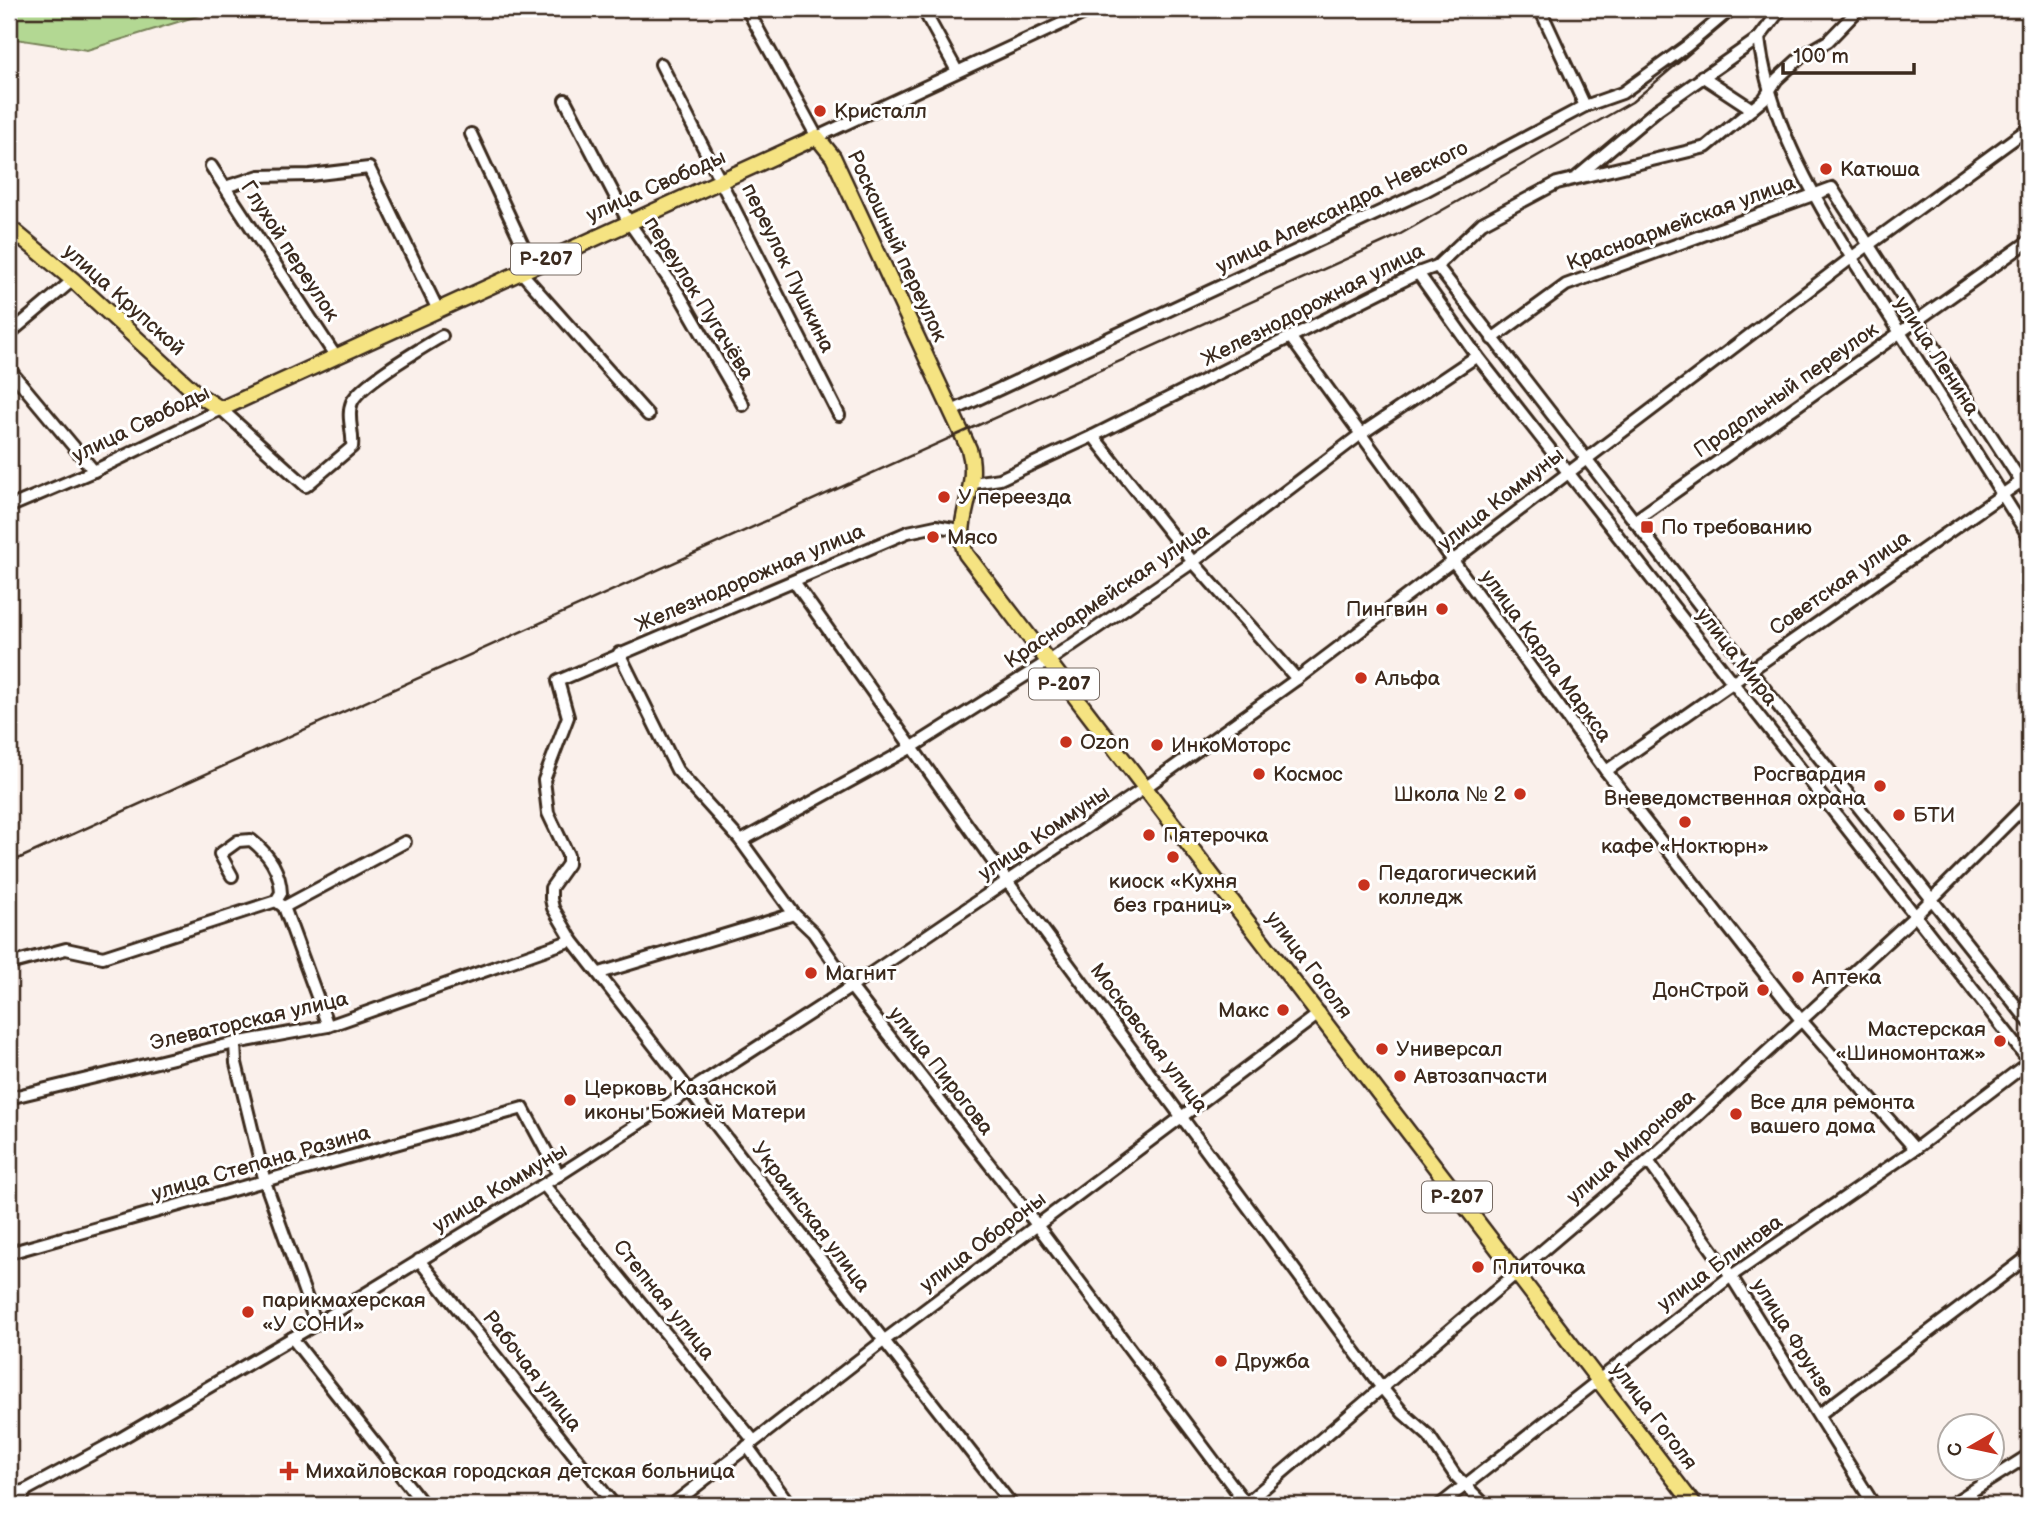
<svg xmlns="http://www.w3.org/2000/svg" width="2038" height="1514" font-family="'Balsamiq Sans',sans-serif">
	<style>
		.green { fill: #b3d893; stroke: #778158; stroke-width: 2 }
		.lines { fill: none; stroke-linecap: round; stroke-linejoin: round }
		.minor-casing { stroke: #3b2a1e; stroke-width: 16 }
		.major-casing { stroke: #3b2a1e; stroke-width: 19 }
		.minor { stroke: #fff; stroke-width: 10 }
		.major { stroke: #f5e382; stroke-width: 14 }
		.rail { stroke: #3b2a1e; stroke-width: 2.5 }
		.poi-dot { fill: #c8321e; stroke: #fff; stroke-width: 2.5 }
		.labels { text-anchor: middle; dominant-baseline: central; stroke-width: 6; stroke-linejoin: round; paint-order: stroke }
		.shield { fill: #fff; stroke: #766a62; stroke-width: 2 }
		.shield-label { font-size: 19px; font-weight: bold; fill: #3b2a1e }
		.poi-label { font-size: 21px; fill: #3b2a1e; stroke: #fff; text-anchor: start }
		.street-label { font-size: 21px; fill: #3b2a1e; stroke: #fff }
	</style>
	<rect width="100%" height="100%" fill="#faf0eb"/>
	<filter id="ink" filterUnits="userSpaceOnUse"><feTurbulence type="fractalNoise" baseFrequency=".0143" numOctaves="2"/><feDisplacementMap in="SourceGraphic" scale="14" xChannelSelector="R" yChannelSelector="G"/><feConvolveMatrix kernelMatrix="1 2 1 2 8 2 1 2 1" color-interpolation-filters="sRGB"/></filter>
	<g filter="url(#ink)">
		<!-- green -->
		<path class="green" d="M 9,9 L 220,9 L 87,50 L 9,38 Z"/>
		<g class="lines">
			<!-- minor casing -->
			<g class="minor-casing">
				<g id="minor">
					<path d="M 747,9 L 817,137 L 1093,9"/>
					<path d="M 923,9 L 957,71"/>
					<path d="M 1540,9 L 1585,106"/>
					<path d="M 1759,38 C 1771,144 1845,247 1901,334 C 1944,402 1986,470 2029,537"/>
					<path d="M 661,64 L 839,415"/>
					<path d="M 1702,76 L 1752,109"/>
					<path d="M 565,100 L 628,221 L 679,294 L 743,405"/>
					<path d="M 471,134 L 532,265"/>
					<path d="M 211,166 L 336,357"/>
					<path d="M 1577,177 L 1658,109 L 1759,38 L 1781,9"/>
					<path d="M 225,187 L 259,176 L 310,175 L 369,168 L 438,310"/>
					<path d="M 1437,266 L 1749,669 L 2029,1022"/>
					<path d="M 520,271 L 648,415"/>
					<path d="M 1418,273 L 1477,356 L 2029,1061"/>
					<path d="M 9,334 L 73,280"/>
					<path d="M 1291,338 L 1606,771 L 1801,1020 L 1915,1149"/>
					<path d="M 1492,339 L 1566,285 L 1832,188 L 2029,494"/>
					<path d="M 9,369 L 94,471"/>
					<path d="M 952,411 L 1425,191 L 1585,106 L 1622,93 L 1687,46 L 1731,9"/>
					<path d="M 1093,436 L 1193,562 L 1297,679"/>
					<path d="M 973,483 L 1000,479 L 1093,436 L 1418,273 L 1437,266 L 1482,223 L 1557,183 L 1706,147 L 1764,99 L 1777,79 L 1802,56 L 1828,41 L 1859,9"/>
					<path d="M 9,507 L 94,471 L 221,409 L 306,486 L 352,447 C 354,433 346,416 352,402 C 361,383 422,348 442,336"/>
					<path d="M 1634,521 L 2029,241"/>
					<path d="M 960,530 L 936,526 L 908,532 L 558,681 L 568,717 L 544,780 L 548,813 L 568,855 L 568,864 L 551,888 L 551,899 L 553,908 L 572,940 L 1012,1505"/>
					<path d="M 795,583 L 1007,881 L 1382,1388 L 1403,1413 L 1429,1436 L 1455,1475 L 1485,1505"/>
					<path d="M 619,653 L 677,770 L 741,841 L 794,914 L 813,932 L 851,987 L 1037,1225 L 1247,1505"/>
					<path d="M 1606,771 L 2029,476"/>
					<path d="M 741,841 L 914,746 L 1047,662 L 1193,562 L 1361,434 L 1477,356"/>
					<path d="M 276,901 L 284,907 L 405,842"/>
					<path d="M 284,907 L 328,1026"/>
					<path d="M 9,964 L 66,949 L 103,957 L 276,901 L 281,893 C 280,870 269,854 251,840 L 238,841 L 220,854 L 232,876"/>
					<path d="M 600,973 L 794,914"/>
					<path d="M 235,1043 L 236,1063 L 265,1182 L 316,1324"/>
					<path d="M 9,1098 L 235,1043 L 328,1026 L 572,940"/>
					<path d="M 1648,1161 L 1731,1276 L 1874,1505"/>
					<path d="M 544,1185 L 754,1441"/>
					<path d="M 9,1253 L 523,1108 L 559,1175"/>
					<path d="M 419,1260 L 614,1505"/>
					<path d="M 292,1338 L 424,1505"/>
					<path d="M 1820,1414 L 2029,1256"/>
					<path d="M 747,1446 L 790,1505"/>
					<path d="M 9,1496 L 26,1490 L 120,1439 L 316,1324 L 559,1175 L 851,987 L 1146,787 L 1297,679 L 1867,246 L 2029,128"/>
					<path d="M 19,1505 L 26,1490"/>
					<path d="M 672,1505 L 882,1342 L 1320,1013"/>
					<path d="M 1244,1505 L 1648,1161 L 1915,916 L 2029,802"/>
					<path d="M 1440,1505 L 1731,1276 L 1915,1149 L 2029,1062"/>
					<path d="M 1950,1505 L 2029,1455"/>
				</g>
			</g>
			<!-- major casing -->
			<g class="major-casing">
				<path id="major" d="M 9,227 L 73,280 L 197,394 L 221,409 L 817,137 L 833,157 L 969,449 C 981,489 952,522 966,554 L 1694,1505"/>
			</g>
			<!-- minor -->
			<use href="#minor" class="minor"/>
			<!-- major -->
			<use href="#major" class="major"/>
			<!-- rail -->
			<path class="rail" d="M 9,863 L 1397,236 L 1632,102 L 1742,9"/>
		</g>
	</g>
	<!-- markers -->
	<g class="poi-dot">
		<circle cx="820" cy="111" r="7"/>
		<circle cx="1826" cy="169" r="7"/>
		<circle cx="944" cy="497" r="7"/>
		<rect x="1640" y="520" width="14" height="14" rx="3.5"/>
		<circle cx="933" cy="537" r="7"/>
		<circle cx="1442" cy="609" r="7"/>
		<circle cx="1361" cy="678" r="7"/>
		<circle cx="1066" cy="742" r="7"/>
		<circle cx="1157" cy="745" r="7"/>
		<circle cx="1259" cy="774" r="7"/>
		<circle cx="1880" cy="786" r="7"/>
		<circle cx="1520" cy="794" r="7"/>
		<circle cx="1899" cy="815" r="7"/>
		<circle cx="1685" cy="822" r="7"/>
		<circle cx="1149" cy="835" r="7"/>
		<circle cx="1173" cy="857" r="7"/>
		<circle cx="1364" cy="885" r="7"/>
		<circle cx="811" cy="973" r="7"/>
		<circle cx="1798" cy="977" r="7"/>
		<circle cx="1763" cy="990" r="7"/>
		<circle cx="1283" cy="1010" r="7"/>
		<circle cx="2000" cy="1041" r="7"/>
		<circle cx="1382" cy="1049" r="7"/>
		<circle cx="1400" cy="1076" r="7"/>
		<circle cx="570" cy="1100" r="7"/>
		<circle cx="1736" cy="1114" r="7"/>
		<circle cx="1478" cy="1267" r="7"/>
		<circle cx="248" cy="1312" r="7"/>
		<circle cx="1221" cy="1361" r="7"/>
		<path d="M285.5 1460.5h7v7h7v7h-7v7h-7v-7h-7v-7h7z"/>
	</g>
	<g class="labels">
		<!-- shield labels -->
		<g class="shield">
			<rect x="511" y="243.5" width="70" height="31" rx="5"/>
			<rect x="1029" y="668.5" width="70" height="31" rx="5"/>
			<rect x="1422" y="1181.5" width="70" height="31" rx="5"/>
		</g>
		<g class="shield-label">
			<text x="546" y="259">Р-207</text>
			<text x="1064" y="684">Р-207</text>
			<text x="1457" y="1197">Р-207</text>
		</g>
		<!-- poi labels -->
		<g class="poi-label">
			<text x="834" y="111">Кристалл</text>
			<text x="1840" y="169">Катюша</text>
			<text x="958" y="497">У переезда</text>
			<text x="1661" y="527">По требованию</text>
			<text x="947" y="537">Мясо</text>
			<text x="1428" y="609" text-anchor="end">Пингвин</text>
			<text x="1375" y="678">Альфа</text>
			<text x="1080" y="742">Ozon</text>
			<text x="1171" y="745">ИнкоМоторс</text>
			<text x="1273" y="774">Космос</text>
			<text x="1866" y="774" text-anchor="end">Росгвардия<tspan x="1866" dy="24">Вневедомственная охрана</tspan></text>
			<text x="1506" y="794" text-anchor="end">Школа № 2</text>
			<text x="1913" y="815">БТИ</text>
			<text x="1163" y="835">Пятерочка</text>
			<text x="1685" y="846" text-anchor="middle">кафе «Ноктюрн»</text>
			<text x="1378" y="873">Педагогический<tspan x="1378" dy="24">колледж</tspan></text>
			<text x="1173" y="881" text-anchor="middle">киоск «Кухня<tspan x="1173" dy="24">без границ»</tspan></text>
			<text x="825" y="973">Магнит</text>
			<text x="1812" y="977">Аптека</text>
			<text x="1749" y="990" text-anchor="end">ДонСтрой</text>
			<text x="1269" y="1010" text-anchor="end">Макс</text>
			<text x="1986" y="1029" text-anchor="end">Мастерская<tspan x="1986" dy="24">«Шиномонтаж»</tspan></text>
			<text x="1396" y="1049">Универсал</text>
			<text x="1414" y="1076">Автозапчасти</text>
			<text x="584" y="1088">Церковь Казанской<tspan x="584" dy="24">иконы Божией Матери</tspan></text>
			<text x="1750" y="1102">Все для ремонта<tspan x="1750" dy="24">вашего дома</tspan></text>
			<text x="1492" y="1267">Плиточка</text>
			<text x="262" y="1300">парикмахерская<tspan x="262" dy="24">«У СОНИ»</tspan></text>
			<text x="1235" y="1361">Дружба</text>
			<text x="305" y="1471">Михайловская городская детская больница</text>
		</g>
		<!-- street labels -->
		<g class="street-label">
			<text transform="translate(656 186) rotate(-24)">улица Свободы</text>
			<text transform="translate(1342 207) rotate(-26)">улица Александра Невского</text>
			<text transform="translate(1681 223) rotate(-20)">Красноармейская улица</text>
			<text transform="translate(897 246) rotate(65)">Роскошный переулок</text>
			<text transform="translate(290 251) rotate(57)">Глухой переулок</text>
			<text transform="translate(788 268) rotate(64)">переулок Пушкина</text>
			<text transform="translate(699 298) rotate(58)">переулок Пугачёва</text>
			<text transform="translate(124 300) rotate(42)">улица Крупской</text>
			<text transform="translate(1313 305) rotate(-27)">Железнодорожная улица</text>
			<text transform="translate(1937 356) rotate(57)">улица Ленина</text>
			<text transform="translate(1786 390) rotate(-35)">Продольный переулок</text>
			<text transform="translate(141 424) rotate(-26)">улица Свободы</text>
			<text transform="translate(1501 499) rotate(-38)">улица Коммуны</text>
			<text transform="translate(750 578) rotate(-23)">Железнодорожная улица</text>
			<text transform="translate(1840 583) rotate(-35)">Советская улица</text>
			<text transform="translate(1107 596) rotate(-34)">Красноармейская улица</text>
			<text transform="translate(1546 656) rotate(54)">улица Карла Маркса</text>
			<text transform="translate(1737 657) rotate(52)">улица Мира</text>
			<text transform="translate(1044 833) rotate(-34)">улица Коммуны</text>
			<text transform="translate(1309 965) rotate(53)">улица Гоголя</text>
			<text transform="translate(249 1021) rotate(-13)">Элеваторская улица</text>
			<text transform="translate(1149 1038) rotate(53)">Московская улица</text>
			<text transform="translate(941 1071) rotate(52)">улица Пирогова</text>
			<text transform="translate(1631 1147) rotate(-41)">улица Миронова</text>
			<text transform="translate(261 1163) rotate(-16)">улица Степана Разина</text>
			<text transform="translate(500 1188) rotate(-31)">улица Коммуны</text>
			<text transform="translate(811 1217) rotate(53)">Украинская улица</text>
			<text transform="translate(983 1242) rotate(-37)">улица Обороны</text>
			<text transform="translate(1720 1263) rotate(-36)">улица Блинова</text>
			<text transform="translate(664 1300) rotate(51)">Степная улица</text>
			<text transform="translate(1793 1338) rotate(58)">улица Фрунзе</text>
			<text transform="translate(532 1371) rotate(52)">Рабочая улица</text>
			<text transform="translate(1654 1416) rotate(53)">улица Гоголя</text>
		</g>
	</g>
	<!-- margin -->
	<rect width="2038" height="1514" fill="none" stroke="#fff" stroke-width="35"/>
	<rect x="18" y="18" width="2003" height="1479" fill="none" stroke="#3b2a1e" stroke-width="2.5" filter="url(#ink)"/>
	<!-- north arrow -->
	<g transform="translate(1971 1447) rotate(261)"><circle r="33" fill="#ffffff" stroke="#b1aaa5" stroke-width="2"/>
	<path d="M0-5L12 26L0 18L-12 26Z" fill="#c8321e"/>
	<text y="-10" font-size="19" font-weight="bold" text-anchor="middle" fill="#3b2a1e">С</text>
	</g>
	<!-- scale -->
	<path d="M1783 63v10h131v-10" fill="none" stroke="#3b2a1e" stroke-width="3.5"/>
	<text x="1793" y="63" font-size="21" fill="#3b2a1e" stroke="#ffffff" stroke-width="5" paint-order="stroke">100 m</text>
</svg>
